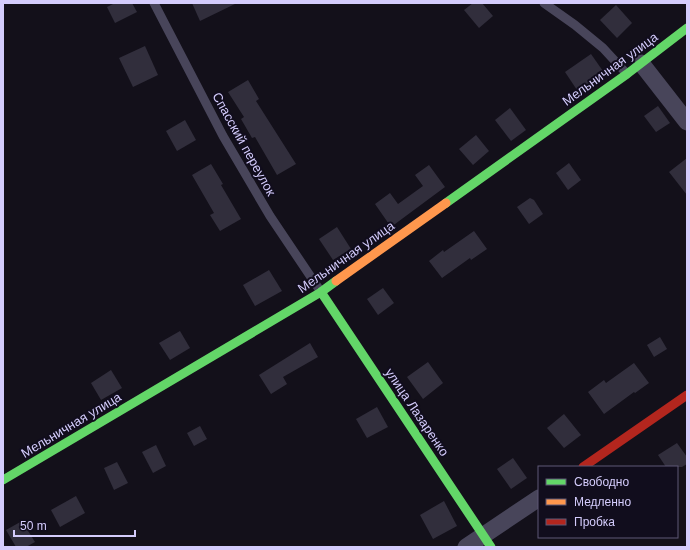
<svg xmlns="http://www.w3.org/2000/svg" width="690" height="550" font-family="Helvetica,sans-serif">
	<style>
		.building { fill: #312e3c }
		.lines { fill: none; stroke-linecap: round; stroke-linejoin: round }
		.lane { stroke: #48455a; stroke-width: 9 }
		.street { stroke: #48455a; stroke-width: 17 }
		.fast { stroke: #63d668; stroke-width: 9 }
		.slow { stroke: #ff974d; stroke-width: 9 }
		.jam { stroke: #b3261e; stroke-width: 9 }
		.labels { text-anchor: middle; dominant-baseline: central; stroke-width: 4; stroke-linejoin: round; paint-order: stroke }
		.street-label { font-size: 13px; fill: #d4ccfc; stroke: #110d1d }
	</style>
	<rect width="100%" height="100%" fill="#13101a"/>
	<!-- building -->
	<g class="building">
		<path d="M 115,3 L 132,3 L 137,12 L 115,23 L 107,7 Z"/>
		<path d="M 192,3 L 237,3 L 200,21 Z"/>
		<path d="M 473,3 L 482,3 L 493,16 L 479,28 L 464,10 Z"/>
		<path d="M 616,5 L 632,23 L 617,38 L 600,20 Z"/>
		<path d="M 145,46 L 158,75 L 133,87 L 119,58 Z"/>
		<path d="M 591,54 L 605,74 L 579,93 L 565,72 Z"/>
		<path d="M 248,80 L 259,99 L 256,101 L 296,164 L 277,175 L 255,137 L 252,138 L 241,119 L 244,117 L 228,92 Z"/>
		<path d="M 658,106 L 670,123 L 656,132 L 644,116 Z"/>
		<path d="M 510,108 L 526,130 L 511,141 L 495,120 Z"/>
		<path d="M 185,120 L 196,140 L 177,151 L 166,131 Z"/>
		<path d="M 476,135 L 489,151 L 473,165 L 459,149 Z"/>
		<path d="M 687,158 L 687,195 L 669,172 Z"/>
		<path d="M 569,163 L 581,180 L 568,190 L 556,173 Z"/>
		<path d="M 211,164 L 223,184 L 221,185 L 241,219 L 220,231 L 210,215 L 214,213 L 192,175 Z"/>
		<path d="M 429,165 L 445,187 L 391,227 L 375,204 L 390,193 L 398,204 L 423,186 L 415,175 Z"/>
		<path d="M 530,198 L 534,200 L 543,214 L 529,224 L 517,207 Z"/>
		<path d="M 337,227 L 351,249 L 333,260 L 319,239 Z"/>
		<path d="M 474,231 L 487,249 L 471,260 L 470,258 L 442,278 L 429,261 L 443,250 L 444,252 Z"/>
		<path d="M 269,270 L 282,291 L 255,306 L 243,285 Z"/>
		<path d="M 383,288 L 394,303 L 378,315 L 367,299 Z"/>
		<path d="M 180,331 L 190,348 L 170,360 L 159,343 Z"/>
		<path d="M 660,337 L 667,349 L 654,357 L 647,345 Z"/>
		<path d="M 310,343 L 318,357 L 283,377 L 287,384 L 271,394 L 259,375 Z"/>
		<path d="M 428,362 L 443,383 L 423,399 L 407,377 Z"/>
		<path d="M 634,363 L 649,383 L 635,393 L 634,392 L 604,414 L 588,392 L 604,380 L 606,383 Z"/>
		<path d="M 111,370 L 122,388 L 101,400 L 91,383 Z"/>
		<path d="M 377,407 L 388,427 L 367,438 L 356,419 Z"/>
		<path d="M 564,414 L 581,435 L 564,448 L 547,428 Z"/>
		<path d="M 200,426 L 207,439 L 194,446 L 187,433 Z"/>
		<path d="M 677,443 L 687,457 L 687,464 L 682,467 L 666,467 L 658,455 Z"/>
		<path d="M 156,445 L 166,466 L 153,473 L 142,452 Z"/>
		<path d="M 513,458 L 527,478 L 511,489 L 497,469 Z"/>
		<path d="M 117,462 L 128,483 L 114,490 L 104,468 Z"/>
		<path d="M 76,496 L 85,513 L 60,527 L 51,510 Z"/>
		<path d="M 444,501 L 457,526 L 433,539 L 420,515 Z"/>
		<path d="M 22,521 L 35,542 L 26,547 L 16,547 L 6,530 Z"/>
	</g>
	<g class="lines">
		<!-- lane -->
		<g class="lane">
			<path d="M 154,3 L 223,136 L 270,216 L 321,292"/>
			<path d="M 544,3 L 575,25 L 603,48 L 627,74"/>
		</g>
		<!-- street -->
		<g class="street">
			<path d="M 641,63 L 687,122"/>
			<path d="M 466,547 L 539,498"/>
		</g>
		<!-- fast -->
		<g class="fast">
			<path d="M 446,203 L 627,74 L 687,28"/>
			<path d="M 321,292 L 491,547"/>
			<path d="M 3,480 L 321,292 L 336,281"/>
		</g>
		<!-- slow -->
		<path class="slow" d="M 336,281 L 446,203"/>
		<!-- jam -->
		<path class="jam" d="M 583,467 L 687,395"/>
	</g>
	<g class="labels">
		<!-- street labels -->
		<g class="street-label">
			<text transform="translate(610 69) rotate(-36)">Мельничная улица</text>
			<text transform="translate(244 144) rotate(61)">Спасский переулок</text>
			<text transform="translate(346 257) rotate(-35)">Мельничная улица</text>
			<text transform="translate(417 412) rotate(56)">улица Лазаренко</text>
			<text transform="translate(71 425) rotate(-31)">Мельничная улица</text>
		</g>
	</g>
	<!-- border -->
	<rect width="690" height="550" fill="none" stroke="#d4ccfc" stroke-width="8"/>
	<!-- legend -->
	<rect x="538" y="466" width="140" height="72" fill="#110d1d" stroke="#5f5976"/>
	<rect x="546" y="479" width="20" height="6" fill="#63d668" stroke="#5f5976"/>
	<text x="574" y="486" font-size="12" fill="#d4ccfc">Свободно</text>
	<rect x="546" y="499" width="20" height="6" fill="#ff974d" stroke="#5f5976"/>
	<text x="574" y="506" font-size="12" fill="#d4ccfc">Медленно</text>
	<rect x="546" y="519" width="20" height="6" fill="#b3261e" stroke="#5f5976"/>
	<text x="574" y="526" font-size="12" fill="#d4ccfc">Пробка</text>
	<!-- scale -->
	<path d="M14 530v6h121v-6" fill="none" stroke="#d4ccfc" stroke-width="2"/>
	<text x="20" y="530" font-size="12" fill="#d4ccfc" stroke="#110d1d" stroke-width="3" paint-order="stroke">50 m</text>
</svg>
